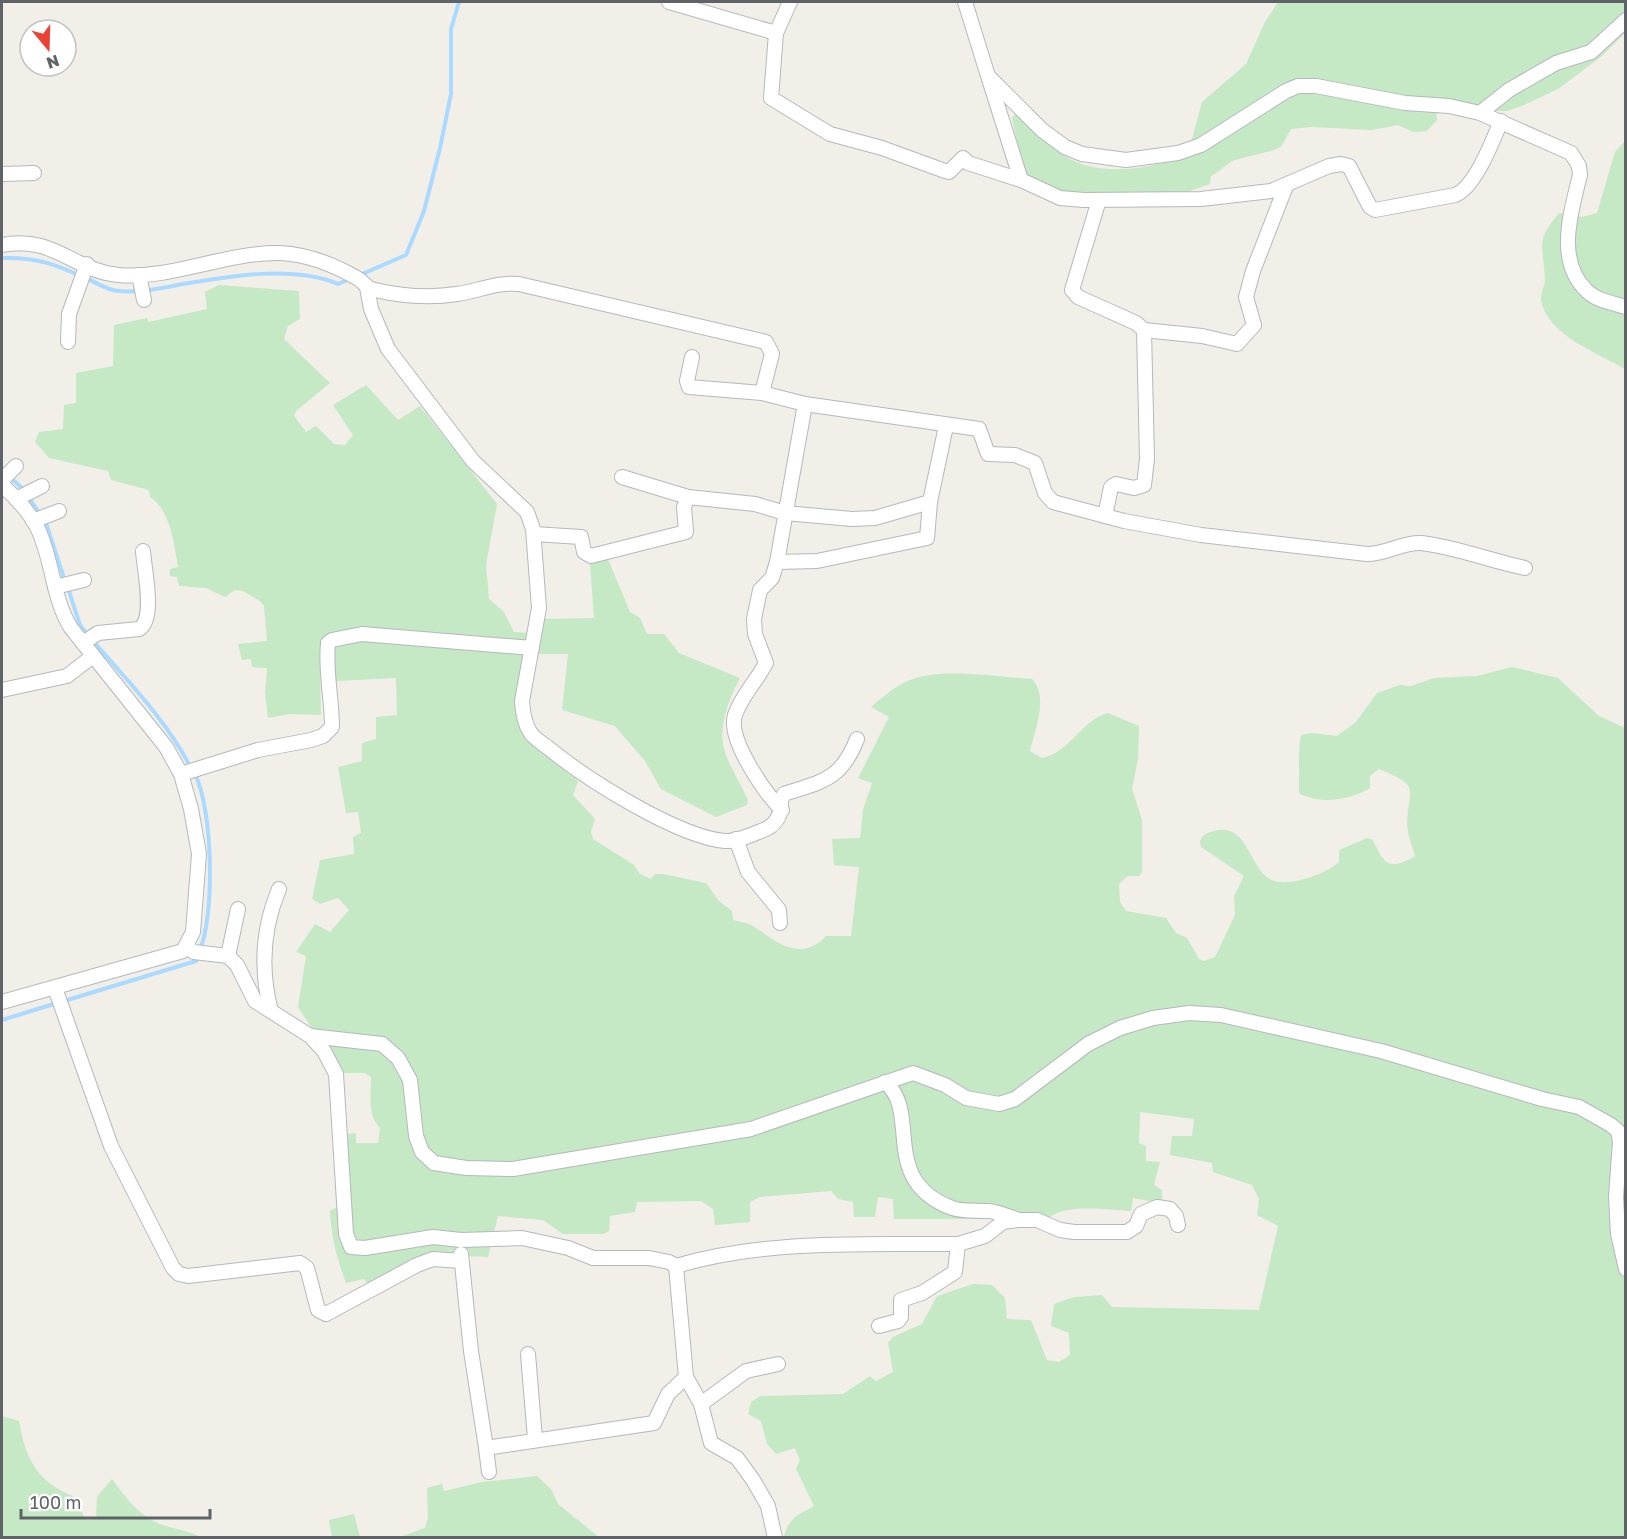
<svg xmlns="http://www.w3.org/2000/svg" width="1627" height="1539" font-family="'Golos Text',sans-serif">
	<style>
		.green { fill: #c5e8c5 }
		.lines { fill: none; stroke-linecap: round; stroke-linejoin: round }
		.stream { stroke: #aadaff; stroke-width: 4 }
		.street-casing { stroke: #b5b8bc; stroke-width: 16 }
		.street { stroke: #fff; stroke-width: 14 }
	</style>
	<rect width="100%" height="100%" fill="#f1efe8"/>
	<!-- green -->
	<g class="green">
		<path d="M 1278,2 L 1625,2 L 1625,33 L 1602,56 L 1558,89 L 1522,106 L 1507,111 L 1444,110 L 1436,114 L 1437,120 L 1427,131 L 1413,132 L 1398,125 L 1372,130 L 1310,127 L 1291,129 L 1281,147 C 1266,154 1251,155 1235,160 C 1229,162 1219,172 1211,176 L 1210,184 L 1184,193 L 1147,196 L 1056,193 L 1024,175 L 1012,118 L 1017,111 C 1030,124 1042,139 1056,150 C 1095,181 1151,169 1193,153 L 1192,139 L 1202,102 L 1246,64 L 1265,22 Z"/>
		<path d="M 1625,141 L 1625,369 C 1598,353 1547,335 1541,300 C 1540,293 1546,285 1545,278 C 1543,245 1535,242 1559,213 L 1582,217 L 1597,213 L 1615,152 Z"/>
		<path d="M 219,285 L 299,291 L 300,319 L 288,326 L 284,339 L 330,383 L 296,411 L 294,416 L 306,432 L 316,426 L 334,444 L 345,445 L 353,435 L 333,405 L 366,385 L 398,420 L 420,406 L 497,504 L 486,565 L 489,599 L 504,612 L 514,632 L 529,633 L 519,676 L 526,697 L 516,707 L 515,712 L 526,740 L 578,781 L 573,795 L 595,819 L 591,832 L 593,839 L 634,865 L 640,874 L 651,879 L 655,874 L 663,874 L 706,883 L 719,901 L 732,911 L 733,920 C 741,922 750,923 756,928 C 779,944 802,962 826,936 L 851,936 L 859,867 L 834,865 L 832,839 L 860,838 L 863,810 L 872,783 L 858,778 L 889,717 L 871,707 C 883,697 895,686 910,680 C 942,667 997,677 1032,679 C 1049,697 1035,729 1030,751 L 1042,758 C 1071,752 1081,720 1108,713 L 1139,726 L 1138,759 L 1132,789 L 1142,820 L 1142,872 L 1139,876 L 1128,876 L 1119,884 L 1120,902 L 1126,911 L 1166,918 L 1176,933 L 1187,938 L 1199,959 L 1204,961 L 1215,957 L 1235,915 L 1234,896 L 1244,876 L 1201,847 L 1200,841 C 1203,834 1207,833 1214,831 C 1249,821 1249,873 1274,881 C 1292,886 1326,874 1339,862 L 1339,850 L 1367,838 L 1373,840 C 1383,863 1389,872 1415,856 C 1412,846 1407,833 1407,823 C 1409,785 1421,787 1379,769 L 1370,776 L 1370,788 C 1350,800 1320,805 1299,793 C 1300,773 1297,755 1301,735 L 1313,733 L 1337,736 L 1356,722 L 1377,693 L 1400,685 L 1411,686 L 1434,678 L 1477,676 L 1512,667 L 1558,678 L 1599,716 L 1625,728 L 1625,1537 L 784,1537 C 788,1518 798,1515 814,1506 L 796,1469 L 800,1460 L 795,1448 L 776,1454 L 767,1444 L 761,1421 L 748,1414 L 751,1402 L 760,1396 L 843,1394 L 870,1376 L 876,1381 L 893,1372 L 888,1343 L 893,1337 L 922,1324 L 937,1296 L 973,1284 L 992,1285 L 1005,1298 L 1007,1319 L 1031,1320 L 1047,1360 L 1059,1362 L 1070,1355 L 1069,1333 L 1051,1326 L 1054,1304 L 1074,1297 L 1102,1295 L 1112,1307 L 1259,1310 L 1278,1226 L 1257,1215 L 1259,1199 L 1252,1185 L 1213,1172 L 1212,1163 L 1170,1155 L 1172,1136 L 1192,1136 L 1194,1119 L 1140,1112 L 1139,1143 L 1146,1146 L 1146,1161 L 1160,1162 L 1154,1185 L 1162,1190 L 1162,1199 L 1155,1202 L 1133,1198 L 1131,1211 C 1109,1210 1063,1203 1048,1219 L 894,1219 L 893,1199 L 878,1197 L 875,1217 L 854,1217 L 853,1202 L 838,1199 L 831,1191 L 760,1197 L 750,1202 L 750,1222 L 715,1225 L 713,1209 L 701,1201 L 637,1202 L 635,1212 L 610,1216 L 609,1231 L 603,1234 L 563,1234 L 543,1220 L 498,1216 L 488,1257 C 443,1254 407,1261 368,1285 L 364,1279 L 346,1283 C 337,1258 331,1237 330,1210 L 339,1207 L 335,1135 L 356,1133 L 356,1143 L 378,1143 L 380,1128 C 367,1116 371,1093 371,1077 L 365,1073 L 341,1073 L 298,1007 L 306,956 L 296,952 L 315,924 L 330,932 L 349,910 L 338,898 L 320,904 L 312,899 L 320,860 L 354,854 L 353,837 L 361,833 L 358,812 L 346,813 L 338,767 L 362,761 L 362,743 L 376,739 L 376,717 L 397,715 L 396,678 L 335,681 L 335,670 L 320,671 L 321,715 L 289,714 L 268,718 L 265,693 L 267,668 L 252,667 L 251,659 L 242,660 L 238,644 L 267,641 L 264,606 L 260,601 L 243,591 L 235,590 L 225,597 L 206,588 L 179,586 L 177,577 L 170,576 L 170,569 L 178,567 C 174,544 171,511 150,497 L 149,490 L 111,480 L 108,471 L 49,458 L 35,442 L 39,432 L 63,429 L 64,405 L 76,403 L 76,373 L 113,366 L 114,325 L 147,318 L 148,322 L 207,309 L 205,292 Z"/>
		<path d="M 608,559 L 630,612 L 640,618 L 647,634 L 664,634 L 679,653 L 740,678 C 729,699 717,727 725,752 C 730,768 741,784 748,800 L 747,805 L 716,817 L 661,789 L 645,761 L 615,726 L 562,710 L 568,654 L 539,654 L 542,619 L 594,618 L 590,564 Z"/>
		<path d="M 2,1416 L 19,1421 C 25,1458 37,1482 73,1496 L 86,1520 L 96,1519 L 97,1497 L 112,1479 C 126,1498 138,1515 160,1524 C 174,1529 187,1530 201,1537 L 2,1537 Z"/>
		<path d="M 537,1476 L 551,1489 L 558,1504 L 599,1537 L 400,1537 L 425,1528 L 428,1517 L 427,1488 L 442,1484 L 444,1491 L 482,1482 Z"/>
		<path d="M 354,1514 L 360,1537 L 332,1537 L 329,1520 Z"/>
	</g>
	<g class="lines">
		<!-- stream -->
		<g class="stream">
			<path d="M 2,258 C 36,257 55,264 85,278 C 96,282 108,291 119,291 C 141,293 162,288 183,284 C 229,276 294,265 338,284 L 350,279"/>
			<path d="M 360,275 L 406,255 L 424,211 L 440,148 L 451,94 L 451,29 L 459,2"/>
			<path d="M 2,470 L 23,489 L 40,514"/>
			<path d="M 45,520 L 65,581"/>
			<path d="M 68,588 L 80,625 L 88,635"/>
			<path d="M 93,641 C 127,680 167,721 191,768"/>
			<path d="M 195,774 C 213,811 215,912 200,950"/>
			<path d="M 64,1001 L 196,961 L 198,957"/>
			<path d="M 2,1020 L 57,1003"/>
		</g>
		<!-- street casing -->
		<g class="street-casing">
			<g id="street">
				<path d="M 669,2 L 776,33 L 771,98 L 830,134 L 882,148 L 945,171 L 949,172 L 963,158 L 968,163 L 1021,180"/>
				<path d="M 965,2 L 988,76 L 1042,130 L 1065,147 L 1082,154 L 1126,160 L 1178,153 L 1201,145 L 1286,91 L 1298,86 L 1316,86 L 1405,103 L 1449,106 L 1480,113 L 1571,153 L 1579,166 L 1580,175 C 1571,212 1555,261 1587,291 C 1597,301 1613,303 1626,307"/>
				<path d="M 776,33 L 790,2"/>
				<path d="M 989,79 L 1021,180 L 1060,198 L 1084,200 L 1201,199 L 1271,191 L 1329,166 L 1341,164 L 1349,166 L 1370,207 L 1375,210 L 1455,195 C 1475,188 1493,140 1501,121"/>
				<path d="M 1480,113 L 1509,90 L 1556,63 L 1591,52 L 1626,20"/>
				<path d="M 2,174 L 34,173"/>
				<path d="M 1099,200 L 1072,290 L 1078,297 L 1136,323 L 1144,330 L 1147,459 L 1144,485 L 1134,488 L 1116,484 L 1111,487 L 1105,516"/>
				<path d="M 2,245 C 54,235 74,271 118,275 C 169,280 226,252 280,253 C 306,254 334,265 357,278 C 364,282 367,289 375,290 C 401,296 431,298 457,294 C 479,291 495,282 519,284 L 766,342 L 772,354 L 762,393 L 805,404 L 979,429 L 988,454 L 1015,455 L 1035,463 L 1045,493 L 1053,502 L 1124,521 L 1201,535 L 1367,554 C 1387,554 1402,542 1421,543 C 1456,547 1491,561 1525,568"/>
				<path d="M 139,275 L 144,300"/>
				<path d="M 367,287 L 371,309 L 388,349 L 473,461 L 527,512 L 533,529 L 539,608 L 522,701 C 523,712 524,722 530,732 C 534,739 544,744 551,750 C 588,780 678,837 725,841 C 737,842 750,835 761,831 C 776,826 782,815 781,800 L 784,794 C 823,781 841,780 857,739"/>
				<path d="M 1144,330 L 1202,336 L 1237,344 L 1254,325 L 1246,297 L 1253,271 L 1286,186"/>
				<path d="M 68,342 L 69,314 L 87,264"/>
				<path d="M 692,357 L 687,381 L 689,387 L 762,393"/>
				<path d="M 622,477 L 688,497 L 755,504 L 785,513 L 852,519 L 875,518 L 930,502"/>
				<path d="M 2,480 L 16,466"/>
				<path d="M 2,485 C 15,497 29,511 37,527 C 53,559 52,598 71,628 L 166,747 L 181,774 L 191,809 L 199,854 L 193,932 L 183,951 L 2,1002"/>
				<path d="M 16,499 L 42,486"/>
				<path d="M 33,521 L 59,511"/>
				<path d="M 534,534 L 581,537 L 584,552 L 591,556 L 686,532 L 684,507 L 688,497"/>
				<path d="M 777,562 L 817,561 L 927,538 L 930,502 L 946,426"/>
				<path d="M 55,587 L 84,580"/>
				<path d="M 83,643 L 98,633 L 139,629 C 156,619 144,569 143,551"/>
				<path d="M 2,690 L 67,676 L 93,656"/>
				<path d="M 181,774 L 258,750 L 311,740 L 323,736 L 332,727 C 332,699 325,671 328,643 L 332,640 L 362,634 L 532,648"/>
				<path d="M 782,810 C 765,793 727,739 735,715 C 742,695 756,682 766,663 L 755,634 L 754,619 L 760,590 L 772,578 L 777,562 L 805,404"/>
				<path d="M 736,839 L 748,872 L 779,910 L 780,923"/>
				<path d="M 186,947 L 194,952 L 228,956 L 237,965 L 255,1001 L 310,1036 L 324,1051 L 336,1074 L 346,1234 L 351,1247 L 365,1248 L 433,1237 L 461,1240 L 522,1238 L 568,1248 L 593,1258 L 649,1258 L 669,1262 L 676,1266 L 686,1377 L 701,1404 L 711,1443 L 737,1458 L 753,1480 L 768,1506 L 775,1538"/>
				<path d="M 228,956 L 238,909"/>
				<path d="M 55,988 L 111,1146 L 173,1268 L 179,1274 L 188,1276 L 300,1263 L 307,1268 L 318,1310 L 326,1314 L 417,1265 L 433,1259 L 461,1261"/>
				<path d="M 271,1011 C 260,969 262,930 279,889"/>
				<path d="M 310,1036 L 382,1044 L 398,1058 L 410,1080 L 416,1136 L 422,1152 L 434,1163 L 466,1168 L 513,1169 L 751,1129 L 913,1073 L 945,1085 L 966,1098 L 999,1104 L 1015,1099 L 1088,1044 L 1120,1028 L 1153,1018 L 1189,1013 L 1221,1015 L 1381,1051 L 1542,1099 L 1579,1107 L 1611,1125 L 1618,1131 L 1620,1141 L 1616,1197 L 1618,1234 L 1626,1269"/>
				<path d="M 885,1082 C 922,1113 878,1180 952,1208 C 963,1212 978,1210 989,1211 C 998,1212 1007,1216 1016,1219"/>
				<path d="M 461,1254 L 471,1351 L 486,1448 L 654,1423 L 668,1394 L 686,1377"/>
				<path d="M 676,1266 C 767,1239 863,1245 958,1244 L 985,1236 L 1003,1222 L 1018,1220 L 1037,1220 L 1060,1230 L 1074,1232 L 1127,1232 L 1136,1226 L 1141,1214 L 1157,1207 L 1170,1209 L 1176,1216 L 1178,1225"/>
				<path d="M 879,1326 L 898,1321 L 901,1317 L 901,1300 L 922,1293 L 955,1272 L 958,1244"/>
				<path d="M 528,1354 L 535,1439"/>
				<path d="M 701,1404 L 746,1371 L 778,1364"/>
				<path d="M 486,1448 L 489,1472"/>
			</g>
		</g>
		<!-- street -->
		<use href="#street" class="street"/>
	</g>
	<!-- border -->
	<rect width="1627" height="1539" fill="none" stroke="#5f6368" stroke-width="6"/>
	<!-- north arrow -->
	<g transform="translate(48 48) rotate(161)"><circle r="28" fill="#ffffff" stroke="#bfc1c3" stroke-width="1.5"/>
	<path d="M0-4.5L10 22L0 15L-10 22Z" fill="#ea4335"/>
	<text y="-9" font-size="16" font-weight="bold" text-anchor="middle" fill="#5f6368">N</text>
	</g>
	<!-- scale -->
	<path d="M21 1509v9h189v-9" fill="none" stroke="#5f6368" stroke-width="3"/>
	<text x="30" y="1509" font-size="18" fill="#5f6368" stroke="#ffffff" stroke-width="4.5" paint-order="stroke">100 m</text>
</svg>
